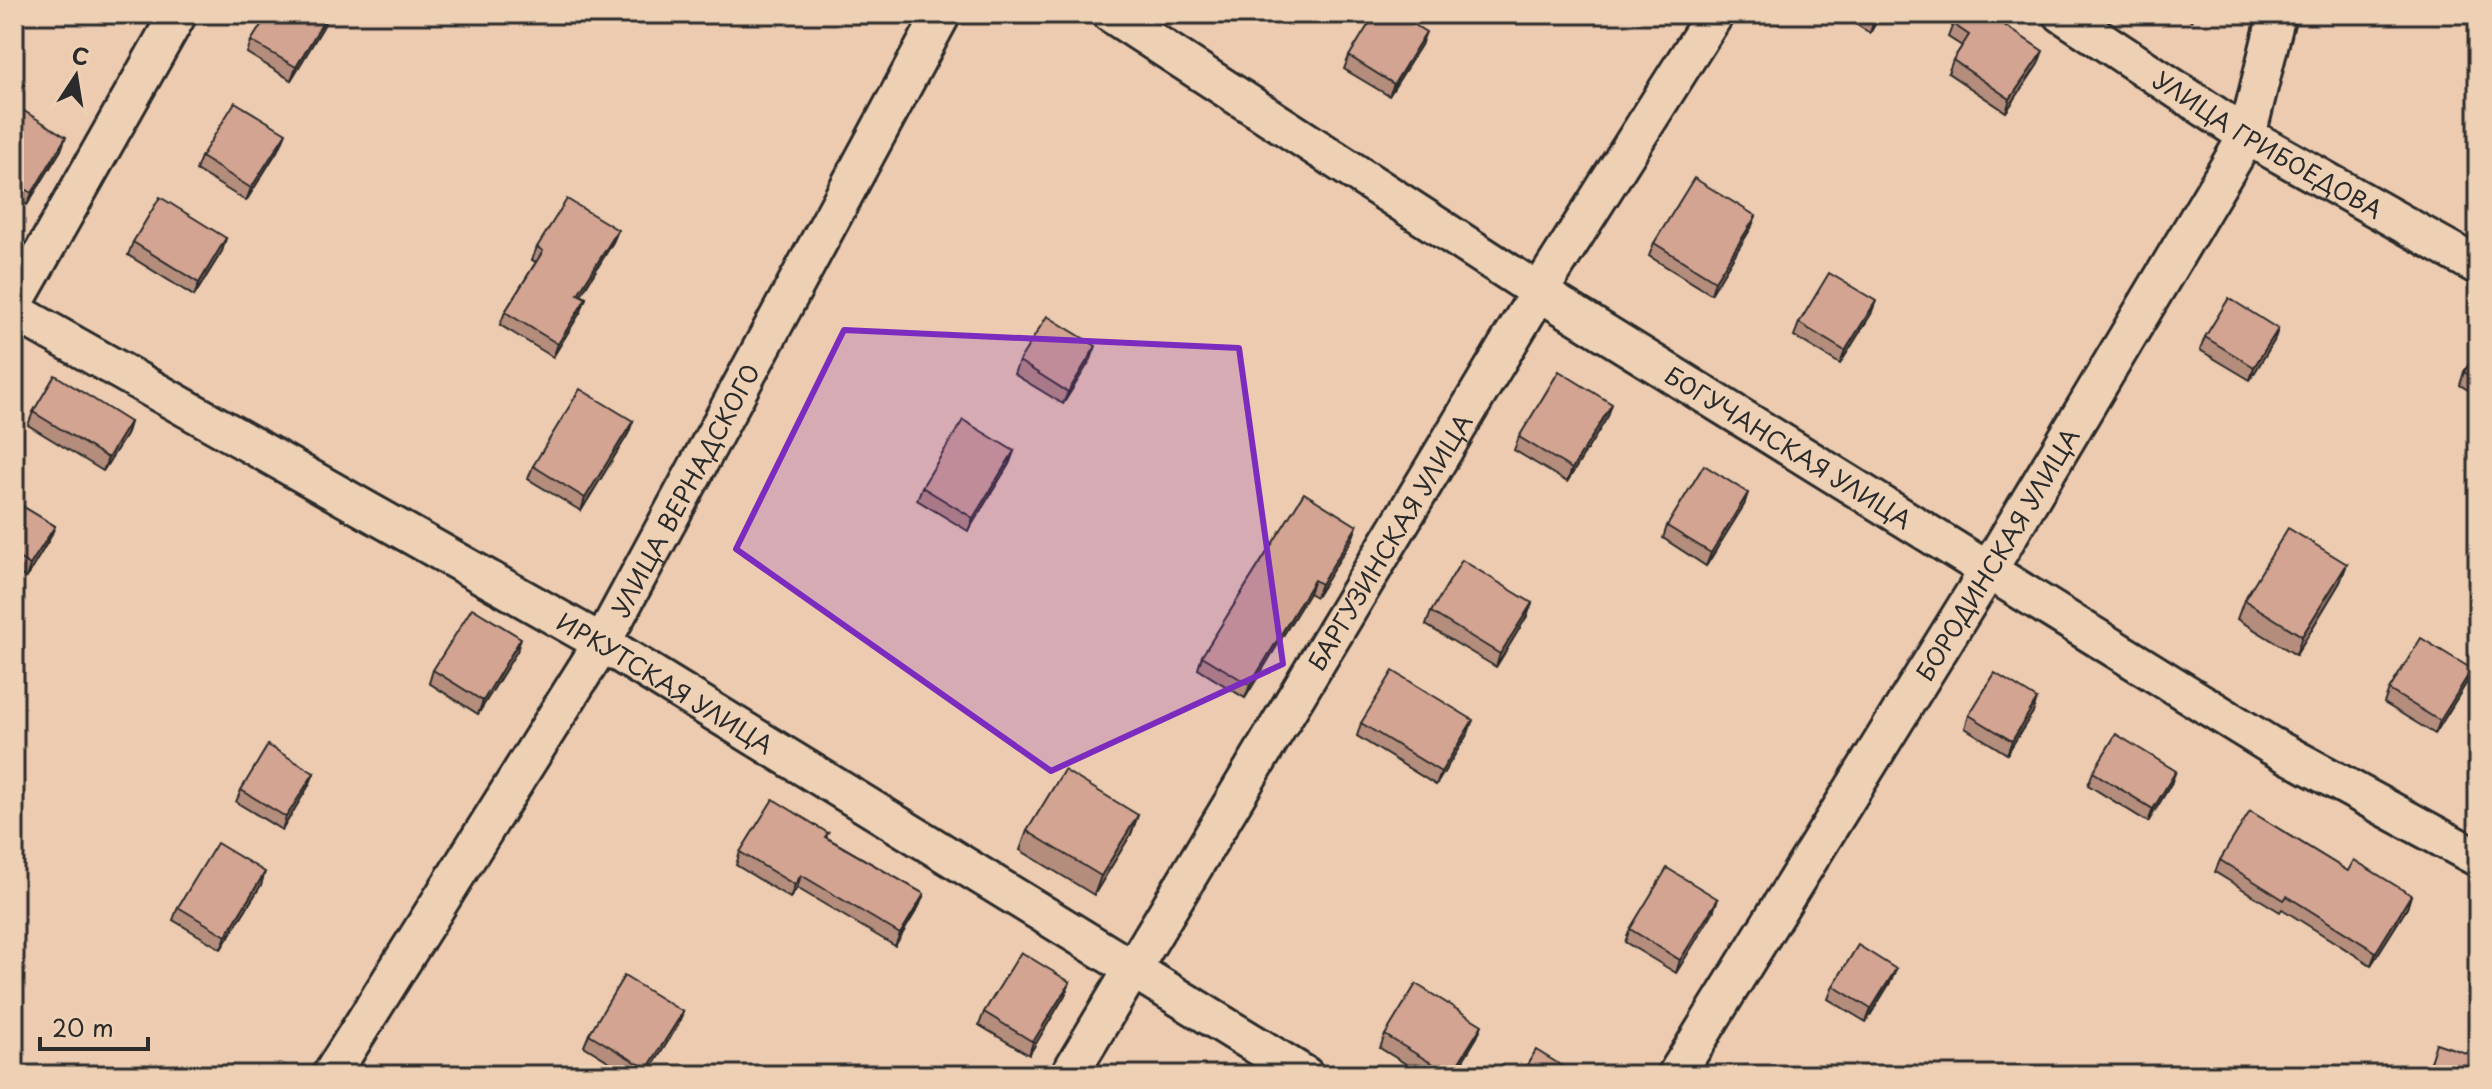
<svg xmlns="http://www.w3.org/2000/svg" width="2492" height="1089" font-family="'Playpen Sans',sans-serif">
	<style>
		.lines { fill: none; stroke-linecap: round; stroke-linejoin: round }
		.street-casing { stroke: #2b2b2b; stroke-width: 42 }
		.street { stroke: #eed1b5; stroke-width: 36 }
		.wall { fill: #b58d7d; stroke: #2b2b2b; stroke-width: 2 }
		.shaded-wall { fill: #947366; stroke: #2b2b2b; stroke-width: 2 }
		.building { fill: #d3a491; stroke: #2b2b2b; stroke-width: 2 }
		.marked { fill: #7b2cbf; fill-opacity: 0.2; stroke: #7b2cbf; stroke-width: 6; stroke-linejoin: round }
		.labels { text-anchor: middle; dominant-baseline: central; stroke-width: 8; stroke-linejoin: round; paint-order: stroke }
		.street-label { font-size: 24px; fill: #2b2b2b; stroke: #eed1b5 }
	</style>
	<rect width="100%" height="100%" fill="#edcbb1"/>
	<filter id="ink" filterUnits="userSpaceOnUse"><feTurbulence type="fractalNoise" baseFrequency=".0125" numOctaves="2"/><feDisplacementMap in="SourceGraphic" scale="16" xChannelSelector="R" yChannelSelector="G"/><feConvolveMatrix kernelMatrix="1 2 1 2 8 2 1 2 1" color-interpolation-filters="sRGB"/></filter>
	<g filter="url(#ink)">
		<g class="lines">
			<!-- street casing -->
			<g class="street-casing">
				<g id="street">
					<path id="s1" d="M 1111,14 L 1539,292 L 2270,745 L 2478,858"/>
					<path id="s2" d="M 2062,14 L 2247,136 L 2478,266"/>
					<path d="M 14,304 L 178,14"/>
					<path id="s3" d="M 14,311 L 602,643 L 1305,1075"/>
					<path id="s4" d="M 331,1075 L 602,643 L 942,14"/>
					<path id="s5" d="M 1069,1075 L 1539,292 L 1715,14"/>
					<path id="s6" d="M 1676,1075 L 1989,569 L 2247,136 L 2277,14"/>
				</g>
			</g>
			<!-- street -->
			<use href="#street" class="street"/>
		</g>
		<!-- wall -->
		<g class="wall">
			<path d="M 1839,14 L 1881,14 L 1870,33 Z"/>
			<path d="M 2179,14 L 2196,14 L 2191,21 Z"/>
			<path d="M 1953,24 L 2038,64 L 2006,112 L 1948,73 L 1953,60 L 1962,46 L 1948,37 Z"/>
			<path d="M 323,27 L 291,80 L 247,53 L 251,41 Z"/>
			<path d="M 1421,45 L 1389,96 L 1344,69 L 1349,56 Z"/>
			<path d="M 14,109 L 61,150 L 27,205 L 14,197 Z"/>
			<path d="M 281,145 L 246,201 L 196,170 L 201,157 Z"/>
			<path d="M 1751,228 L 1711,294 L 1649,256 L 1654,243 Z"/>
			<path d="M 618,230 L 613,242 L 581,295 L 586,298 L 581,311 L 553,357 L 500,325 L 505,312 L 536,262 L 532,260 L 537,247 Z"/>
			<path d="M 226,238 L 222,251 L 194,296 L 128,255 L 133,242 Z"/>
			<path d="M 1871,314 L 1840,364 L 1794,336 L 1799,323 Z"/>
			<path d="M 2278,329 L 2274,341 L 2250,380 L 2200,350 L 2205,337 Z"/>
			<path d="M 2478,350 L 2478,396 L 2460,385 L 2464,372 Z"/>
			<path d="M 1091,359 L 1063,404 L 1014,374 L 1019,361 Z"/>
			<path d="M 33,412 L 130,422 L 126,435 L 103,471 L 28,425 Z"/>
			<path d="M 1608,416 L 1567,482 L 1514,450 L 1519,437 Z"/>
			<path d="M 633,421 L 628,434 L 581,511 L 528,479 L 533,466 Z"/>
			<path d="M 1014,451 L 1009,464 L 968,531 L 917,500 L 922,487 Z"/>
			<path d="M 14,501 L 55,526 L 50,538 L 26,578 L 14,571 Z"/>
			<path d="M 1744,505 L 1706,566 L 1663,538 L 1667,526 Z"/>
			<path d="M 1357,526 L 1352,539 L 1316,597 L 1309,593 L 1245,698 L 1198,669 L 1202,656 Z"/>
			<path d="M 2347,564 L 2340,582 L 2296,655 L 2237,619 L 2244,600 Z"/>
			<path d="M 1532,603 L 1527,616 L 1496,667 L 1426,625 L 1431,612 Z"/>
			<path d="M 517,651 L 478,714 L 429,683 L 433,670 Z"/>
			<path d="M 2467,682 L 2435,734 L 2384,703 L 2389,690 Z"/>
			<path d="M 2033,712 L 2007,754 L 1965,728 L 1969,715 Z"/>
			<path d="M 1361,723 L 1468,733 L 1436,785 L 1357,736 Z"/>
			<path d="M 2093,772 L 2171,784 L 2148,822 L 2088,785 Z"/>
			<path d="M 314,773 L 309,785 L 282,830 L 236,802 L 241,790 Z"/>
			<path d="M 1138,815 L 1131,834 L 1094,895 L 1020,850 L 1027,831 Z"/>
			<path d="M 828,833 L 826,837 L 924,894 L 919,906 L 895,946 L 797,888 L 790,898 L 736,865 L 740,852 Z"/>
			<path d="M 2220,860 L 2348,871 L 2411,895 L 2407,908 L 2371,965 L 2282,909 L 2280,912 L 2215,872 Z"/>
			<path d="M 261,885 L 221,949 L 173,920 L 178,907 Z"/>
			<path d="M 1713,912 L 1676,973 L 1625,942 L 1630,929 Z"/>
			<path d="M 1896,969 L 1891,981 L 1866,1022 L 1828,999 L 1833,986 Z"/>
			<path d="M 1070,982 L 1065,995 L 1029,1055 L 979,1025 L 984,1012 Z"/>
			<path d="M 683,1012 L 678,1025 L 647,1075 L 631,1075 L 584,1046 L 589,1034 Z"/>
			<path d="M 1385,1035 L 1477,1037 L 1454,1075 L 1424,1075 L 1380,1048 Z"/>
		</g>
		<!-- shaded-wall -->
		<g class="shaded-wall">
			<path d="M 328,14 L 323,27 L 291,80 L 296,67 Z"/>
			<path d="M 1878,14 L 1881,14 L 1870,33 L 1874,20 Z"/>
			<path d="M 1426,32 L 1421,45 L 1389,96 L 1394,84 Z"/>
			<path d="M 2043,51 L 2038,64 L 2006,112 L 2010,99 Z"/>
			<path d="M 286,133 L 281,145 L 246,201 L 251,188 Z"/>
			<path d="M 66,137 L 61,150 L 27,205 L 32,193 Z"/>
			<path d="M 1756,216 L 1751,228 L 1711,294 L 1715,281 Z"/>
			<path d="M 618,230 L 613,242 L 574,306 L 578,294 Z"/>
			<path d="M 226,238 L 222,251 L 194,296 L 199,283 Z"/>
			<path d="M 586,298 L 581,311 L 553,357 L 558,344 Z"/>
			<path d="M 1876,301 L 1871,314 L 1840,364 L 1845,351 Z"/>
			<path d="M 2278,329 L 2274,341 L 2250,380 L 2254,367 Z"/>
			<path d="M 1096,346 L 1091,359 L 1063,404 L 1068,392 Z"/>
			<path d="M 1612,404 L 1608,416 L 1567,482 L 1572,469 Z"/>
			<path d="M 633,421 L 628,434 L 581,511 L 585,498 Z"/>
			<path d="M 130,422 L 126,435 L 103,471 L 108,458 Z"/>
			<path d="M 1014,451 L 1009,464 L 968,531 L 973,518 Z"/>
			<path d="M 1748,493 L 1744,505 L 1706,566 L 1711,553 Z"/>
			<path d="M 55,526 L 50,538 L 26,578 L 30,565 Z"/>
			<path d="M 1357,526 L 1352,539 L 1316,597 L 1321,584 Z"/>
			<path d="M 2347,564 L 2340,582 L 2296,655 L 2302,636 Z"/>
			<path d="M 1314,580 L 1309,593 L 1245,698 L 1250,685 Z"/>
			<path d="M 1532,603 L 1527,616 L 1496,667 L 1500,654 Z"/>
			<path d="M 521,638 L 517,651 L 478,714 L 483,701 Z"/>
			<path d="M 2472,669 L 2467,682 L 2435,734 L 2440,721 Z"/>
			<path d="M 2037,699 L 2033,712 L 2007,754 L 2012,741 Z"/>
			<path d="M 1473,720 L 1468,733 L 1436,785 L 1441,772 Z"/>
			<path d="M 2176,771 L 2171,784 L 2148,822 L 2153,809 Z"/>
			<path d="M 314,773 L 309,785 L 282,830 L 286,817 Z"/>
			<path d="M 1138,815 L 1131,834 L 1094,895 L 1101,876 Z"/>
			<path d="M 265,872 L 261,885 L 221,949 L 226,936 Z"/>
			<path d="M 801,875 L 797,888 L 790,898 L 795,885 Z"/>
			<path d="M 924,894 L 919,906 L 895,946 L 900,934 Z"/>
			<path d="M 2411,895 L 2407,908 L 2371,965 L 2376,952 Z"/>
			<path d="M 1718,899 L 1713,912 L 1676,973 L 1680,960 Z"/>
			<path d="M 1896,969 L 1891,981 L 1866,1022 L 1871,1009 Z"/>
			<path d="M 1070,982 L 1065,995 L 1029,1055 L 1033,1042 Z"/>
			<path d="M 683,1012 L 678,1025 L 647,1075 L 645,1075 L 647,1069 Z"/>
			<path d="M 1482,1025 L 1477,1037 L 1454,1075 L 1451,1075 Z"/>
		</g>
		<!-- building -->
		<g class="building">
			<path d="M 268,14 L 328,14 L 296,67 L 251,41 Z"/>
			<path d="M 1375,14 L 1397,14 L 1426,32 L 1394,84 L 1349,56 Z"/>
			<path d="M 1864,14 L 1878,14 L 1874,20 Z"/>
			<path d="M 1960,14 L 1988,14 L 2043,51 L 2010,99 L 1953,60 L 1969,35 L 1953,24 Z"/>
			<path d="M 235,102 L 286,133 L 251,188 L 201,157 Z"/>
			<path d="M 16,106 L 66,137 L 32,193 L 14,182 L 14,109 Z"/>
			<path d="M 1694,178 L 1756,216 L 1715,281 L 1654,243 Z"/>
			<path d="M 160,197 L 226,238 L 199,283 L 133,242 Z"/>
			<path d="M 567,199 L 618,230 L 578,294 L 586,298 L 558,344 L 505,312 L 543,251 L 537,247 Z"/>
			<path d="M 1829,273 L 1876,301 L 1845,351 L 1799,323 Z"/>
			<path d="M 2229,298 L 2278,329 L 2254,367 L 2205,337 Z"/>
			<path d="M 1047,316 L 1096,346 L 1068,392 L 1019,361 Z"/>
			<path d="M 2478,350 L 2478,380 L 2464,372 Z"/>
			<path d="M 1559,371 L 1612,404 L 1572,469 L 1519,437 Z"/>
			<path d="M 55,375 L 130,422 L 108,458 L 33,412 Z"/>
			<path d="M 580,389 L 633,421 L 585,498 L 533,466 Z"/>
			<path d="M 963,420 L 1014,451 L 973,518 L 922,487 Z"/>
			<path d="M 1704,465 L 1748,493 L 1711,553 L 1667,526 Z"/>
			<path d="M 1304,493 L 1357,526 L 1321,584 L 1314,580 L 1250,685 L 1202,656 Z"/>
			<path d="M 14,501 L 55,526 L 30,565 L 14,555 Z"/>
			<path d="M 2288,528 L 2347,564 L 2302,636 L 2244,600 Z"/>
			<path d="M 1462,560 L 1532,603 L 1500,654 L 1431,612 Z"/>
			<path d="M 472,608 L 521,638 L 483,701 L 433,670 Z"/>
			<path d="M 2421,638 L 2472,669 L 2440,721 L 2389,690 Z"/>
			<path d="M 1393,671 L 1473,720 L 1441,772 L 1361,723 Z"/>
			<path d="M 1995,673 L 2037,699 L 2012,741 L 1969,715 Z"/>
			<path d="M 2116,734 L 2176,771 L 2153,809 L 2093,772 Z"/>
			<path d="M 268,745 L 314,773 L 286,817 L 241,790 Z"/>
			<path d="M 1064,770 L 1138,815 L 1101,876 L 1027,831 Z"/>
			<path d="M 773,799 L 828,833 L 825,837 L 924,894 L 900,934 L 801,875 L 795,885 L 740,852 Z"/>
			<path d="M 2250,811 L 2348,871 L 2354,860 L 2411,895 L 2376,952 L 2287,896 L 2284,900 L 2220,860 Z"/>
			<path d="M 217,843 L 265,872 L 226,936 L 178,907 Z"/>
			<path d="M 1667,868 L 1718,899 L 1680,960 L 1630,929 Z"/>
			<path d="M 1858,945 L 1896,969 L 1871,1009 L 1833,986 Z"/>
			<path d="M 1021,952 L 1070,982 L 1033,1042 L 984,1012 Z"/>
			<path d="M 624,976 L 683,1012 L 647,1069 L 589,1034 Z"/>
			<path d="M 1416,984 L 1482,1025 L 1451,1075 L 1385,1035 Z"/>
			<path d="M 2436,1043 L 2478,1057 L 2478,1075 L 2426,1075 Z"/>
			<path d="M 1536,1050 L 1577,1075 L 1521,1075 Z"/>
			<path d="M 1214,1070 L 1222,1075 L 1211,1075 Z"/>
		</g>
	</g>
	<!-- marked area -->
	<path class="marked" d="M 844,330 L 1239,348 L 1283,664 L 1051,771 L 736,549 Z"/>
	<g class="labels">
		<!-- street labels -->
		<g class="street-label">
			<text stroke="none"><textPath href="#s2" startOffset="244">УЛИЦА ГРИБОЕДОВА</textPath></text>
			<text stroke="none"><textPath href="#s1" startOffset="804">БОГУЧАНСКАЯ УЛИЦА</textPath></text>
			<text stroke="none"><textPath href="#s4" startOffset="684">УЛИЦА ВЕРНАДСКОГО</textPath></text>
			<text stroke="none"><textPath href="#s5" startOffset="622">БАРГУЗИНСКАЯ УЛИЦА</textPath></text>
			<text stroke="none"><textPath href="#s6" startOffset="612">БОРОДИНСКАЯ УЛИЦА</textPath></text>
			<text stroke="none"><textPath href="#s3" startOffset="750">ИРКУТСКАЯ УЛИЦА</textPath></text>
		</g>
	</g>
	<!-- margin -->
	<rect width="2492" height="1089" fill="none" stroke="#eed1b5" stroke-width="48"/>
	<rect x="24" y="24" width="2444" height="1041" fill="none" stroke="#2b2b2b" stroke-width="3" filter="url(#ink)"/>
	<!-- north arrow -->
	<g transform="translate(76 76) rotate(12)" stroke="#eed1b5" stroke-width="6" paint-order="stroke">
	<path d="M0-6L14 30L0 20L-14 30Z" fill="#2b2b2b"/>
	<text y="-12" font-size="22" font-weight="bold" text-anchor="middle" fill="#2b2b2b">С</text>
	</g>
	<!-- scale -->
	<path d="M40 1037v12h108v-12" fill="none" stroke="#2b2b2b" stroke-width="4"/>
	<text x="52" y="1037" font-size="24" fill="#2b2b2b" stroke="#eed1b5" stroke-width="6" paint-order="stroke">20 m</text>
</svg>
